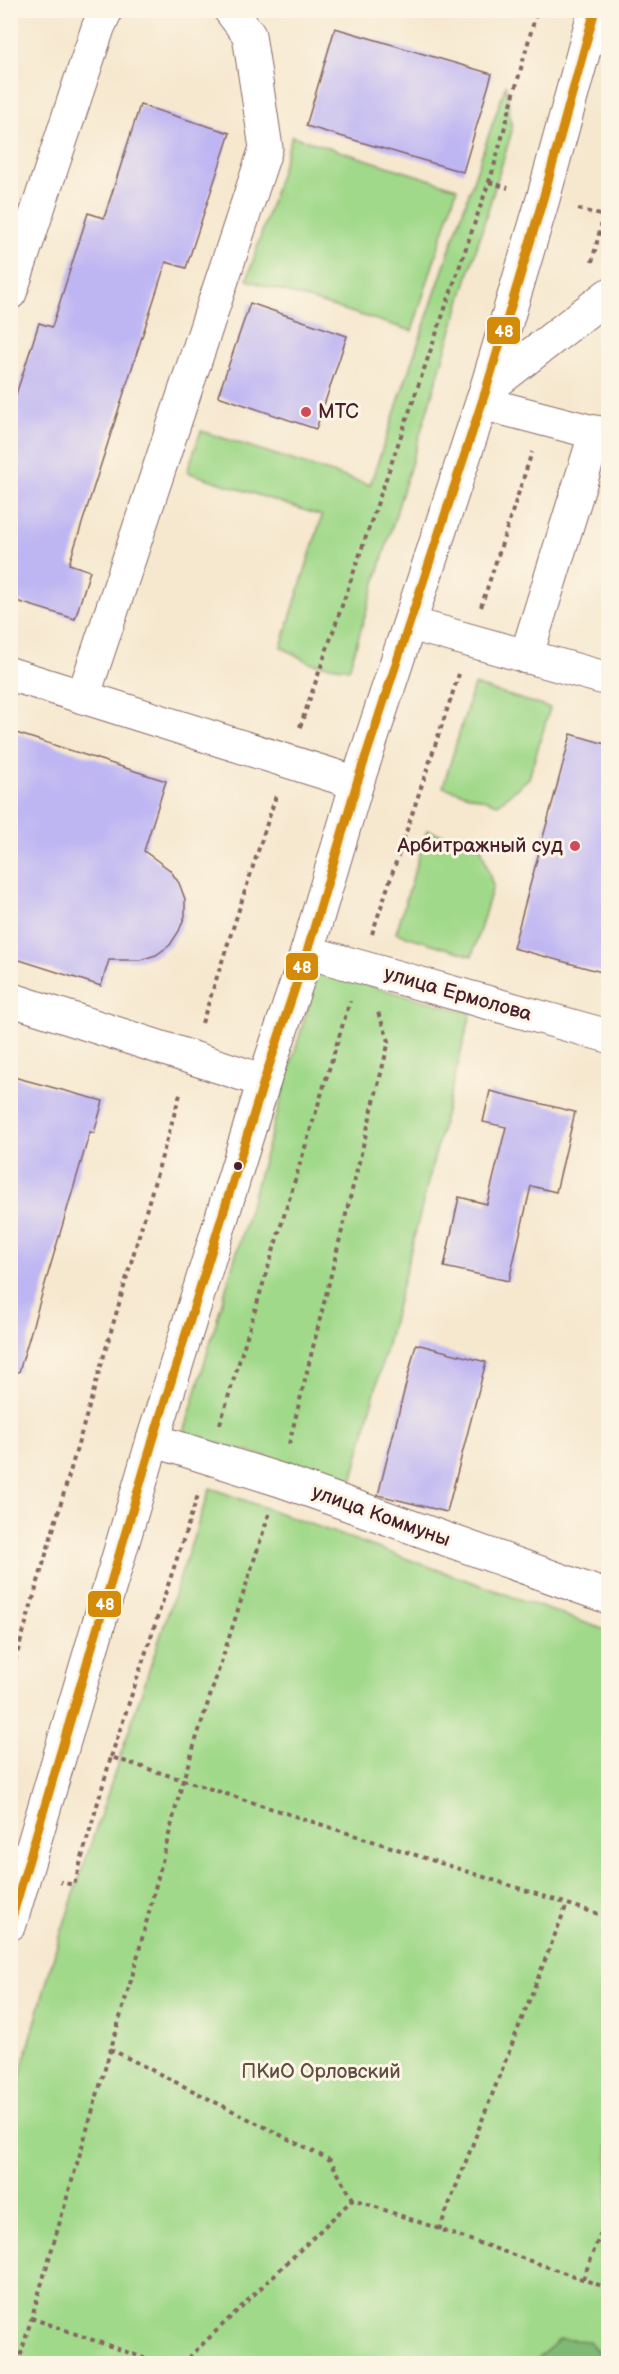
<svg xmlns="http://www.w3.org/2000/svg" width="619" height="2374" font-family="'Balsamiq Sans',sans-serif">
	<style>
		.green { fill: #a1d98a; stroke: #767c5a; stroke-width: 1.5 }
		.forest { fill: #80b976; stroke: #656c50; stroke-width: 1.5 }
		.building { fill: #beb5f3 }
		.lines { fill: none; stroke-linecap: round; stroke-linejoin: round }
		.minor-casing { stroke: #866564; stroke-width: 35 }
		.major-casing { stroke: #866564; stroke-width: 35 }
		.path { stroke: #866564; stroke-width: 4; stroke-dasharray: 4.5 4.5; stroke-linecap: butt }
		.minor { stroke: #fff; stroke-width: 33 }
		.major { stroke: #fff; stroke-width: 33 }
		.bus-1-casing { stroke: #fcf5e5; stroke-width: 14 }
		.bus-1 { stroke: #d48b09; stroke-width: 9 }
		.poi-dot { fill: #d1495b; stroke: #fcf5e5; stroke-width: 2 }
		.bus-dot { fill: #4a1f2b; stroke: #fcf5e5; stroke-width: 2 }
		.labels { text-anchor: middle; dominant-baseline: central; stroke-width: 6; stroke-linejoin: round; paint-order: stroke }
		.poi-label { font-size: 20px; fill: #4a1f2b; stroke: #fcf5e5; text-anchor: start }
		.street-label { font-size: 20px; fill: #4a1f2b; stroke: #fcf5e5 }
		.park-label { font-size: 20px; fill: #604e43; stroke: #fcf5e5 }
		.line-badge { stroke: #fcf5e5; stroke-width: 2 }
		.badge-label { font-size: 16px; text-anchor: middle; font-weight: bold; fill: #fff }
	</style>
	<rect width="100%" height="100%" fill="#fcf5e5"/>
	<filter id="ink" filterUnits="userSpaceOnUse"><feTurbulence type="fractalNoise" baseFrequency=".0167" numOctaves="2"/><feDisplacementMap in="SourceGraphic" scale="12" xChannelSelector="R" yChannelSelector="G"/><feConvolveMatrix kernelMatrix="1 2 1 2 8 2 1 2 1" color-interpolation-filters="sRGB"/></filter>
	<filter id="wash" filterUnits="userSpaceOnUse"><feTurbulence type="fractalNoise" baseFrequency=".008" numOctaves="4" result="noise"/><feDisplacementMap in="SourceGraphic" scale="24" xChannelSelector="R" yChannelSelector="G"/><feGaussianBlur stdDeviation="1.35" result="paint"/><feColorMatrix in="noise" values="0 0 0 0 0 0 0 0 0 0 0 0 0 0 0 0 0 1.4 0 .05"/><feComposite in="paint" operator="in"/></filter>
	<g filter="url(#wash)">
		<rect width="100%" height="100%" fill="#f6e8cf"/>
		<!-- green -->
		<g class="green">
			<path d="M 506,84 L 512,131 L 349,669 L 310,663 L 281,647 L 322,516 L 187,472 L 201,431 L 370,485 Z"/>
			<path d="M 292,136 L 457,188 L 412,331 L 247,280 Z"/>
			<path d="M 474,685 L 550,708 L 529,778 L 498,804 L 443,787 Z"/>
			<path d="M 427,830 L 481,847 L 493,886 L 472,956 L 396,933 Z"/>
			<path d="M 318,972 L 471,1013 L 352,1482 L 184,1433 Z"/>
			<path d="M 210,1488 L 608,1631 L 608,2363 L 11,2364 L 11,2109 L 56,1948 Z"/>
		</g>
		<!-- forest -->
		<path class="forest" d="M 560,2339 L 589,2341 L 606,2363 L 532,2363 Z"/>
		<g id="blocks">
			<!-- building -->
			<g class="building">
				<path d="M 335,28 L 492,74 L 463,172 L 306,126 Z"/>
				<path d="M 140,105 L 230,133 L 186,268 L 166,262 L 69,564 L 90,571 L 75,619 L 10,599 L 10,413 L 39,323 L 52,327 L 88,213 L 104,218 Z"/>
				<path d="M 250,303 L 347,336 L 316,429 L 218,396 Z"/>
				<path d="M 10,731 L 166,781 L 144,851 L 170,870 L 179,883 L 185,899 L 185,916 L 179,931 L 170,945 L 156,955 L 140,960 L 109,960 L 101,986 L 10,957 Z"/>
				<path d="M 571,734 L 609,745 L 609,974 L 513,948 Z"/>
				<path d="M 10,1076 L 103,1101 L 94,1133 L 90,1132 L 19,1372 L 10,1371 Z"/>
				<path d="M 490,1091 L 575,1112 L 556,1192 L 531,1186 L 509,1281 L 444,1267 L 459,1197 L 487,1204 L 506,1127 L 483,1122 Z"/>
				<path d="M 416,1344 L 486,1362 L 447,1512 L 378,1495 Z"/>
			</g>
		</g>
	</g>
	<g filter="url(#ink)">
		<use href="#blocks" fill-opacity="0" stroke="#866564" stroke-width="1.5"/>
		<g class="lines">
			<!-- minor casing -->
			<g class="minor-casing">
				<g id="minor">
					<path d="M 10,293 L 98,28 L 106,10"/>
					<path d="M 486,390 L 608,295"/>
					<path d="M 482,403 L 608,436"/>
					<path d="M 411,624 L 608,679"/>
					<path d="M 526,657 L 596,432"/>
					<path d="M 10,674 L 357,783"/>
					<path d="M 83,697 L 266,148 L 249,35 L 230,10"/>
					<path d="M 307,952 L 608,1036"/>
					<path d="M 10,999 L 264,1081"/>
					<path d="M 153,1440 L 280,1480 L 608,1597"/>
				</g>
			</g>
			<!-- major casing -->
			<g class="major-casing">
				<path id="major" d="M 10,1924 L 153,1440 L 264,1081 L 307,952 L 357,783 L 486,390 L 543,199 L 595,10"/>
			</g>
			<!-- path -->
			<g class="path">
				<path d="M 489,182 L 508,188"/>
				<path d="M 578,209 L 604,216"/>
				<path d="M 592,262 L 608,198"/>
				<path d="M 481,607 L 532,452"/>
				<path d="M 300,727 L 493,170 L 537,10"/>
				<path d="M 372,934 L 459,674"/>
				<path d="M 202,1023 L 276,796"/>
				<path d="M 220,1424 L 350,1001"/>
				<path d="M 289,1444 L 389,1041 L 377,1010"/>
				<path d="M 269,1514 L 183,1780 L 608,1917"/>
				<path d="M 10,1678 L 181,1091"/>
				<path d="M 111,1757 L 199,1492"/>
				<path d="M 110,2049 L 330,2160 L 353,2199 L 608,2288"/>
				<path d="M 439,2230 L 567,1904"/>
				<path d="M 583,2279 L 608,2214"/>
				<path d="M 31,2318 L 161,2364"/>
				<path d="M 18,2364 L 134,1970 L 183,1780 L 111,1757 L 74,1885 L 60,1882"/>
				<path d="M 182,2364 L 353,2199"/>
			</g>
			<!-- minor -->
			<use href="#minor" class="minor"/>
			<!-- major -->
			<use href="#major" class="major"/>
			<!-- bus-1 casing -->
			<g class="bus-1-casing">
				<path id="bus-1" d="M 10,1924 L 153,1440 L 264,1081 L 307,952 L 357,783 L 486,390 L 543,199 L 595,10"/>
			</g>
			<!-- bus-1 -->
			<use href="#bus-1" class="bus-1"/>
		</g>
	</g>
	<!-- markers -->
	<g class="poi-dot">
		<circle cx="306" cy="412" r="6"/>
		<circle cx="575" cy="846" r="6"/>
	</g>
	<circle class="bus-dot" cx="238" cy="1166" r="5"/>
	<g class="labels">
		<!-- poi labels -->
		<g class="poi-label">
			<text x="318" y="412">МТС</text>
			<text x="563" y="846" text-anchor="end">Арбитражный суд</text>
		</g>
		<!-- street labels -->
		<g class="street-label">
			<text transform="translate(458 994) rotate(16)">улица Ермолова</text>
			<text transform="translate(381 1516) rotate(20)">улица Коммуны</text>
		</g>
		<!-- park labels -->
		<g class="park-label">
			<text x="321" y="2072">ПКиО Орловский</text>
		</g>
	</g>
	<g class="line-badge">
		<rect x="486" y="316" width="35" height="29" rx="6" fill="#d48b09"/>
		<rect x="285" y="952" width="34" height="29" rx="6" fill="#d48b09"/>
		<rect x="87" y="1590" width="35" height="28" rx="6" fill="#d48b09"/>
	</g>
	<g class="badge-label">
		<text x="504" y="337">48</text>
		<text x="302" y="973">48</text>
		<text x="105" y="1610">48</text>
	</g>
	<!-- margin -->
	<rect width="619" height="2374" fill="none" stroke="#fcf5e5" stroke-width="36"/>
</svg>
